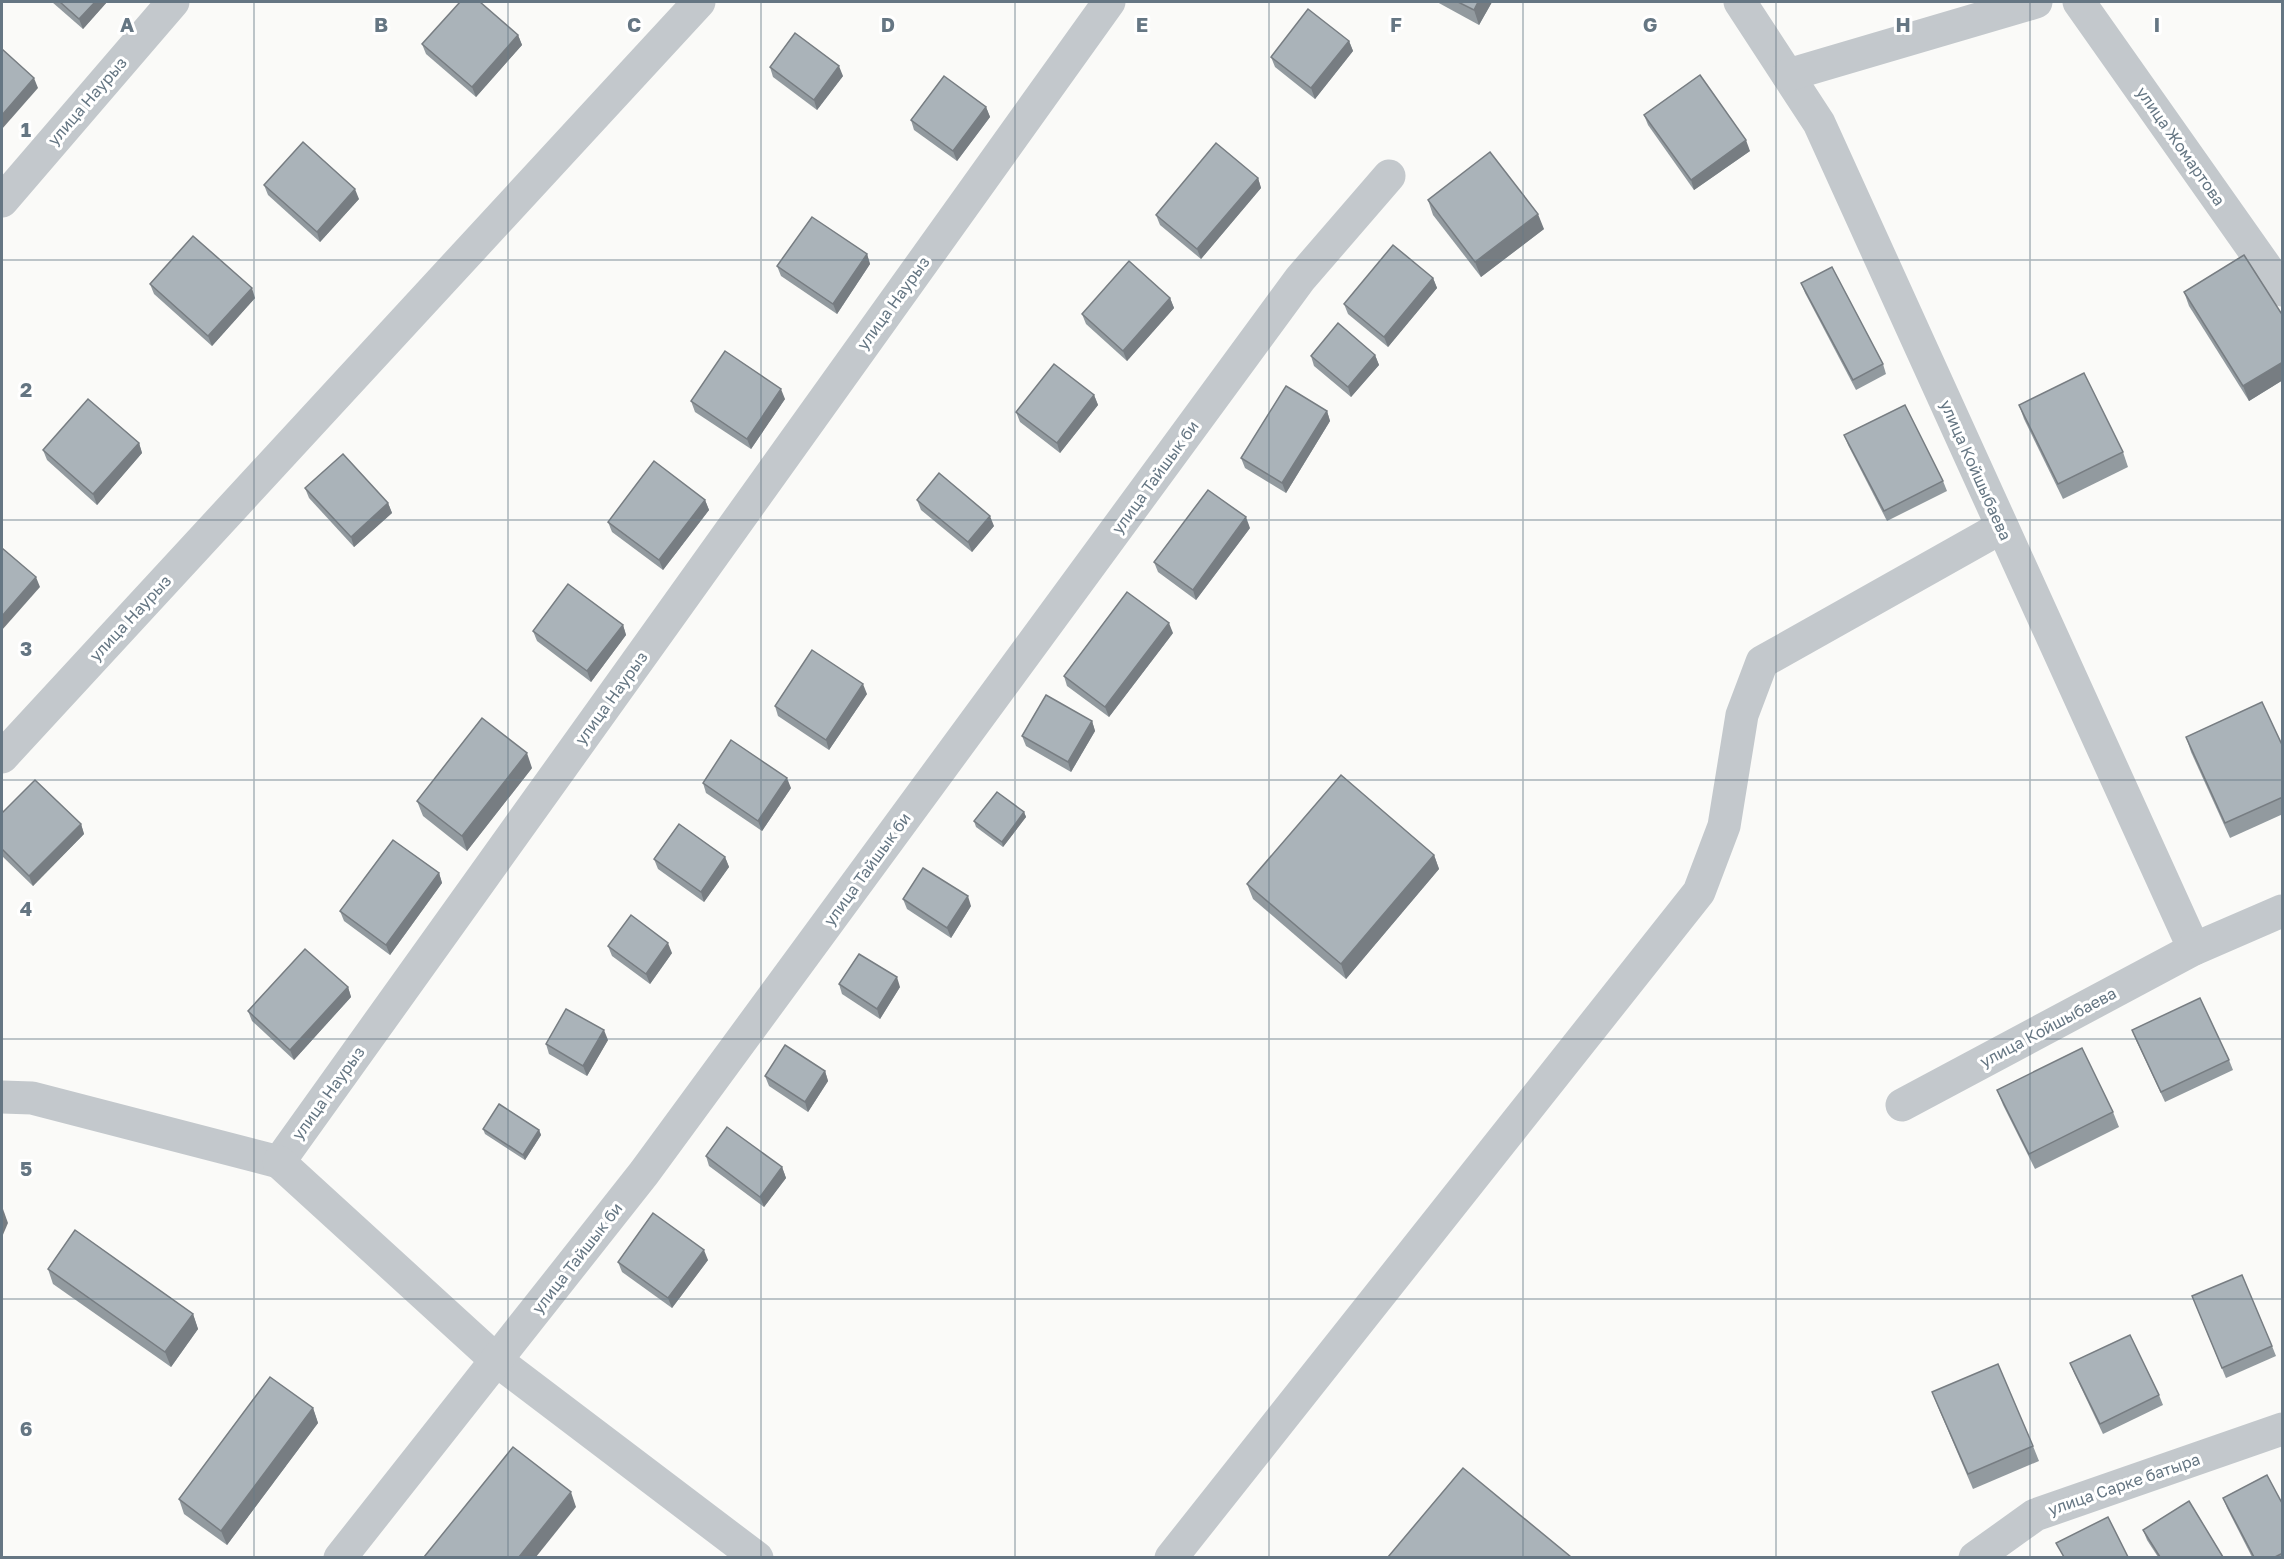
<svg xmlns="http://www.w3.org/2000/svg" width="2284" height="1559" font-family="'Golos Text',sans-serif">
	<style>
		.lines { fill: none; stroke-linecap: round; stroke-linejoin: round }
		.minor { stroke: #c3c8cc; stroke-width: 33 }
		.wall { fill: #929a9f }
		.shaded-wall { fill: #777d82 }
		.building { fill: #aab3b9; stroke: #777d82; stroke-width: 1.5 }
		.grid { fill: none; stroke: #657683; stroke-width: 1.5; stroke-opacity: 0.55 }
		.labels { text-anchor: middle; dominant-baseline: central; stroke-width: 6; stroke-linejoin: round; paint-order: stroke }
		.street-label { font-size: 16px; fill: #657683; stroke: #fff }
		.grid-label { font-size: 20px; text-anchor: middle; font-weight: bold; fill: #657683; stroke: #fff; stroke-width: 6; stroke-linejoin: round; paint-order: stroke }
	</style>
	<rect width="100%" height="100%" fill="#fafaf8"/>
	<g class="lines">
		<!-- minor -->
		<g class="minor">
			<path d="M 1740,2 L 1819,123 L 2194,949"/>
			<path d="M 2079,2 L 2282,290"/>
			<path d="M 1788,75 L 2036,2"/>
			<path d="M 2,201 L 173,2"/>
			<path d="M 2,757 L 699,2"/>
			<path d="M 2,1097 L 32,1098 L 279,1162 L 1109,2"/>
			<path d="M 1902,1105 L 2194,949 L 2282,911"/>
			<path d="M 279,1162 L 496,1360 L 757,1558"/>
			<path d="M 340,1558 L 644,1173 L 1300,279 L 1389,176"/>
			<path d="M 1171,1558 L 1699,892 L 1724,826 L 1742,715 L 1762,662 L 2002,527"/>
			<path d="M 1975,1558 L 2035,1515 L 2282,1429"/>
		</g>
	</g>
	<!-- wall -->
	<g class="wall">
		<path d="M 52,2 L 107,2 L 83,29 Z"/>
		<path d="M 1437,2 L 1492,2 L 1479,25 Z"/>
		<path d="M 518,35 L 522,45 L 476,97 L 426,54 L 422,44 Z"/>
		<path d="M 1349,41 L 1353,51 L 1315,99 L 1275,67 L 1271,57 Z"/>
		<path d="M 770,67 L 843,76 L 817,110 L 773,77 Z"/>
		<path d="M 986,107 L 990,117 L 957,161 L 914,130 L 911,120 Z"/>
		<path d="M 1644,115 L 1750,151 L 1694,190 L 1648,125 Z"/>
		<path d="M 1258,178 L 1261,188 L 1201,259 L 1160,225 L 1156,215 Z"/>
		<path d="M 264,185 L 359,199 L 320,242 L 268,195 Z"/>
		<path d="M 1428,200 L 1544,229 L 1481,277 L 1433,215 Z"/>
		<path d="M 867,254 L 870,264 L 837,314 L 781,276 L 777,266 Z"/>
		<path d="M 1433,278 L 1437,288 L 1388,347 L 1348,314 L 1344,304 Z"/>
		<path d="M 1801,283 L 1883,364 L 1886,374 L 1856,390 L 1805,293 Z"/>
		<path d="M 150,284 L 255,298 L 212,346 L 154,294 Z"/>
		<path d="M 2184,292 L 2283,316 L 2283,380 L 2249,401 L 2189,306 Z"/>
		<path d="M 1170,298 L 1174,308 L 1127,361 L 1086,324 L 1082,314 Z"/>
		<path d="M 1375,355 L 1379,365 L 1351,397 L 1314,366 L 1311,356 Z"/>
		<path d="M 1094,395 L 1098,405 L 1060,453 L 1020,422 L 1016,412 Z"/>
		<path d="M 785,399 L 751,449 L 695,412 L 691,401 Z"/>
		<path d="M 2019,405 L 2123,452 L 2128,467 L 2063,499 L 2024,419 Z"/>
		<path d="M 1327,411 L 1330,421 L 1286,493 L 1245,468 L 1241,458 Z"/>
		<path d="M 1844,435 L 1943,481 L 1947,491 L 1887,521 L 1848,445 Z"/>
		<path d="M 139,443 L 142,453 L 97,505 L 47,460 L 43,450 Z"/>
		<path d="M 305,488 L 388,503 L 392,513 L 354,547 L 309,498 Z"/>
		<path d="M 705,500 L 709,510 L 663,570 L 612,532 L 608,522 Z"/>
		<path d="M 917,500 L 994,526 L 972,552 L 921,510 Z"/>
		<path d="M 1250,528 L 1196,600 L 1158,572 L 1154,562 Z"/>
		<path d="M 623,625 L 626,635 L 591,682 L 537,641 L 533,631 Z"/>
		<path d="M 1173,633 L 1109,717 L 1067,686 L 1064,676 Z"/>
		<path d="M 867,694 L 829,750 L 778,716 L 775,706 Z"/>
		<path d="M 1092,721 L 1095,731 L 1071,772 L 1026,746 L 1022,736 Z"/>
		<path d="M 2186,737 L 2283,747 L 2283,814 L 2230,838 L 2191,752 Z"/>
		<path d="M 532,768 L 467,851 L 423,816 L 417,801 Z"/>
		<path d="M 703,783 L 791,788 L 762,831 L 706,793 Z"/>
		<path d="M 1024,812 L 1026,817 L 1003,847 L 976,827 L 974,821 Z"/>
		<path d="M 2,813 L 81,824 L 84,834 L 33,886 L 2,856 Z"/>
		<path d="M 1434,855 L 1439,869 L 1346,979 L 1253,899 L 1247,884 Z"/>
		<path d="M 725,857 L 729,867 L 704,902 L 658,869 L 654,859 Z"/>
		<path d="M 439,873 L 442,883 L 390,955 L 344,921 L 340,911 Z"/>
		<path d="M 903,899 L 971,906 L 951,938 L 907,909 Z"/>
		<path d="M 608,946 L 672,953 L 650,984 L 612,956 Z"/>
		<path d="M 839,984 L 900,987 L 880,1019 L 842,994 Z"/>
		<path d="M 348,987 L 351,997 L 294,1060 L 252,1021 L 248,1011 Z"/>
		<path d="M 2132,1030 L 2229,1060 L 2233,1070 L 2165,1102 L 2136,1040 Z"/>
		<path d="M 608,1040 L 587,1076 L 549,1054 L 546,1044 Z"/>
		<path d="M 825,1071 L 828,1081 L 808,1112 L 769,1086 L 765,1076 Z"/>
		<path d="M 1997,1090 L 2113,1112 L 2119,1127 L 2035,1169 L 2003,1105 Z"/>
		<path d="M 483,1129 L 539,1130 L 541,1135 L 525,1160 L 485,1134 Z"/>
		<path d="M 706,1156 L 782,1167 L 786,1178 L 764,1207 L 709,1166 Z"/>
		<path d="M 708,1260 L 672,1308 L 622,1272 L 618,1262 Z"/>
		<path d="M 48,1269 L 193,1314 L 198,1329 L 171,1367 L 53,1284 Z"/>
		<path d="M 2192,1296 L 2272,1346 L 2276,1356 L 2226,1378 Z"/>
		<path d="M 2070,1363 L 2159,1395 L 2163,1405 L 2103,1434 L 2074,1373 Z"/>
		<path d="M 1932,1392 L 2033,1446 L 2039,1461 L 1973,1489 L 1938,1407 Z"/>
		<path d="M 313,1408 L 318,1423 L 227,1545 L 184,1514 L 179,1499 Z"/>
		<path d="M 2223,1498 L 2283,1505 L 2283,1557 L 2252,1557 L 2227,1508 Z"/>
		<path d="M 2143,1530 L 2223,1557 L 2158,1557 L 2147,1540 Z"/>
	</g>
	<!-- shaded-wall -->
	<g class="shaded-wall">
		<path d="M 95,2 L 107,2 L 83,29 L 79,19 Z"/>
		<path d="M 1478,2 L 1492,2 L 1479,25 L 1474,10 Z"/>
		<path d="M 518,35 L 522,45 L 476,97 L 472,87 Z"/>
		<path d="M 1349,41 L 1353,51 L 1315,99 L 1311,88 Z"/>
		<path d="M 839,66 L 843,76 L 817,110 L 814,100 Z"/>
		<path d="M 34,78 L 38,88 L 2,129 L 2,115 Z"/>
		<path d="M 986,107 L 990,117 L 957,161 L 953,151 Z"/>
		<path d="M 1746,140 L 1750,151 L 1694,190 L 1691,180 Z"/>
		<path d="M 1258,178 L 1261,188 L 1201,259 L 1197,249 Z"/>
		<path d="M 355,189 L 359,199 L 320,242 L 317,232 Z"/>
		<path d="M 1538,214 L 1544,229 L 1481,277 L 1475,262 Z"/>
		<path d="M 867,254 L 870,264 L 837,314 L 833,304 Z"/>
		<path d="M 1433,278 L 1437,288 L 1388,347 L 1384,337 Z"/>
		<path d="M 252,288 L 255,298 L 212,346 L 208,336 Z"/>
		<path d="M 1170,298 L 1174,308 L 1127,361 L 1123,351 Z"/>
		<path d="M 1375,355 L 1379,365 L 1351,397 L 1348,387 Z"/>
		<path d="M 2283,362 L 2283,380 L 2249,401 L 2243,386 Z"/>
		<path d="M 781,389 L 785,399 L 751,449 L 747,439 Z"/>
		<path d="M 1094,395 L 1098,405 L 1060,453 L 1057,443 Z"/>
		<path d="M 1327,411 L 1330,421 L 1286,493 L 1282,483 Z"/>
		<path d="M 139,443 L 142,453 L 97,505 L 93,494 Z"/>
		<path d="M 705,500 L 709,510 L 663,570 L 659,560 Z"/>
		<path d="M 388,503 L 392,513 L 354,547 L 351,537 Z"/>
		<path d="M 990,516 L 994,526 L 972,552 L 968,542 Z"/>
		<path d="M 1246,517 L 1250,528 L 1196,600 L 1193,590 Z"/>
		<path d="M 36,577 L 40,587 L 2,630 L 2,616 Z"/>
		<path d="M 1169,623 L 1173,633 L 1109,717 L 1105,707 Z"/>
		<path d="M 623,625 L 626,635 L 591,682 L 587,671 Z"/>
		<path d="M 863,684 L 867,694 L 829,750 L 826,740 Z"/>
		<path d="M 1092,721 L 1095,731 L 1071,772 L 1068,762 Z"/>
		<path d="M 527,753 L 532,768 L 467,851 L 462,836 Z"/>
		<path d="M 787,778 L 791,788 L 762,831 L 758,821 Z"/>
		<path d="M 1024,812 L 1026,817 L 1003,847 L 1002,842 Z"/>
		<path d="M 81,824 L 84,834 L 33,886 L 29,876 Z"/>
		<path d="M 1434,855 L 1439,869 L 1346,979 L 1341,964 Z"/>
		<path d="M 725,857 L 729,867 L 704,902 L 701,892 Z"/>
		<path d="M 439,873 L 442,883 L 390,955 L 386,945 Z"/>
		<path d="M 968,896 L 971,906 L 951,938 L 947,928 Z"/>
		<path d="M 668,943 L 672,953 L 650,984 L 646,974 Z"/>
		<path d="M 897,977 L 900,987 L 880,1019 L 877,1009 Z"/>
		<path d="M 348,987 L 351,997 L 294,1060 L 290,1050 Z"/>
		<path d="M 604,1030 L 608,1040 L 587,1076 L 583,1066 Z"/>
		<path d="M 825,1071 L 828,1081 L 808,1112 L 805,1102 Z"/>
		<path d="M 539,1130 L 541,1135 L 525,1160 L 523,1155 Z"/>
		<path d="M 782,1167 L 786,1178 L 764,1207 L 760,1197 Z"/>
		<path d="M 3,1209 L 8,1223 L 2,1237 L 2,1211 Z"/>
		<path d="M 704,1250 L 708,1260 L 672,1308 L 668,1298 Z"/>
		<path d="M 193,1314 L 198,1329 L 171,1367 L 165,1352 Z"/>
		<path d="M 313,1408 L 318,1423 L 227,1545 L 221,1531 Z"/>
		<path d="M 571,1492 L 576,1507 L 536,1557 L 519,1557 Z"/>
	</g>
	<!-- building -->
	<g class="building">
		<path d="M 60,2 L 95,2 L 79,19 Z"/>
		<path d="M 460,2 L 480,2 L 518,35 L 472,87 L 422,44 Z"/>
		<path d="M 1458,2 L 1478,2 L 1474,10 Z"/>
		<path d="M 1308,9 L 1349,41 L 1311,88 L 1271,57 Z"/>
		<path d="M 795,33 L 839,66 L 814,100 L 770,67 Z"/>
		<path d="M 2,49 L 34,78 L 2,115 Z"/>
		<path d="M 1700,75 L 1746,140 L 1691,180 L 1644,115 Z"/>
		<path d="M 944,76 L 986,107 L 953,151 L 911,120 Z"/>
		<path d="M 303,142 L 355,189 L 317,232 L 264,185 Z"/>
		<path d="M 1216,143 L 1258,178 L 1197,249 L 1156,215 Z"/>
		<path d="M 1490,152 L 1538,214 L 1475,262 L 1428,200 Z"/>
		<path d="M 812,217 L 867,254 L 833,304 L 777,266 Z"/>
		<path d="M 193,236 L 252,288 L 208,336 L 150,284 Z"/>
		<path d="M 1393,245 L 1433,278 L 1384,337 L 1344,304 Z"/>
		<path d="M 2244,255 L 2283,316 L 2283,362 L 2243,386 L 2184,292 Z"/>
		<path d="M 1129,261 L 1170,298 L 1123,351 L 1082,314 Z"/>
		<path d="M 1832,267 L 1883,364 L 1853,380 L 1801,283 Z"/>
		<path d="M 1338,323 L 1375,355 L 1348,387 L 1311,356 Z"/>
		<path d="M 725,351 L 781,389 L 747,439 L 691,401 Z"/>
		<path d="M 1054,364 L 1094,395 L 1057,443 L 1016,412 Z"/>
		<path d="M 2084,373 L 2123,452 L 2058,484 L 2019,405 Z"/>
		<path d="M 1286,386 L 1327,411 L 1282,483 L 1241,458 Z"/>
		<path d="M 88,399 L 139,443 L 93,494 L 43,450 Z"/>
		<path d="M 1905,405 L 1943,481 L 1884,511 L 1844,435 Z"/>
		<path d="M 343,454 L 388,503 L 351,537 L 305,488 Z"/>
		<path d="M 654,461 L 705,500 L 659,560 L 608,522 Z"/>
		<path d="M 939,473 L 990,516 L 968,542 L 917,500 Z"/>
		<path d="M 1208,490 L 1246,517 L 1193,590 L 1154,562 Z"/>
		<path d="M 2,548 L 36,577 L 2,616 Z"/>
		<path d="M 568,584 L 623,625 L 587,671 L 533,631 Z"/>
		<path d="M 1127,592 L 1169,623 L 1105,707 L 1064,676 Z"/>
		<path d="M 812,650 L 863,684 L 826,740 L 775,706 Z"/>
		<path d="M 1046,695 L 1092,721 L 1068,762 L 1022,736 Z"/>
		<path d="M 2262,702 L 2283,747 L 2283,797 L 2225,823 L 2186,737 Z"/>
		<path d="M 482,718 L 527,753 L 462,836 L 417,801 Z"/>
		<path d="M 731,740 L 787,778 L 758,821 L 703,783 Z"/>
		<path d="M 1341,775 L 1434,855 L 1341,964 L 1247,884 Z"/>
		<path d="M 35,780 L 81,824 L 29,876 L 2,849 L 2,813 Z"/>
		<path d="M 997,792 L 1024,812 L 1002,842 L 974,821 Z"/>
		<path d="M 679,824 L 725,857 L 701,892 L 654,859 Z"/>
		<path d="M 393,840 L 439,873 L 386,945 L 340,911 Z"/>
		<path d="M 923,868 L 968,896 L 947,928 L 903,899 Z"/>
		<path d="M 631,915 L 668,943 L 646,974 L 608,946 Z"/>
		<path d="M 305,949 L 348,987 L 290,1050 L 248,1011 Z"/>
		<path d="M 859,954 L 897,977 L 877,1009 L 839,984 Z"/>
		<path d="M 2200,998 L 2229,1060 L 2161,1092 L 2132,1030 Z"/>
		<path d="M 566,1009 L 604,1030 L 583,1066 L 546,1044 Z"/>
		<path d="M 785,1045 L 825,1071 L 805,1102 L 765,1076 Z"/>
		<path d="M 2082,1048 L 2113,1112 L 2029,1154 L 1997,1090 Z"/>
		<path d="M 499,1104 L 539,1130 L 523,1155 L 483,1129 Z"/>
		<path d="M 727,1127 L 782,1167 L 760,1197 L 706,1156 Z"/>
		<path d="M 653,1213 L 704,1250 L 668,1298 L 618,1262 Z"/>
		<path d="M 75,1230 L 193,1314 L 165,1352 L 48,1269 Z"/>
		<path d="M 2242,1275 L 2272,1346 L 2222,1368 L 2192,1296 Z"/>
		<path d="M 2130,1335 L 2159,1395 L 2100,1424 L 2070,1363 Z"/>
		<path d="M 1998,1364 L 2033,1446 L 1968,1474 L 1932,1392 Z"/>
		<path d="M 270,1377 L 313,1408 L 221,1531 L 179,1499 Z"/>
		<path d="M 513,1447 L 571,1492 L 519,1557 L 424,1557 Z"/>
		<path d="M 1463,1468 L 1571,1557 L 1388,1557 Z"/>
		<path d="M 2267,1475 L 2283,1505 L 2283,1553 L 2275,1557 L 2254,1557 L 2223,1498 Z"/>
		<path d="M 2189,1501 L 2223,1557 L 2160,1557 L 2143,1530 Z"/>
		<path d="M 2108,1517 L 2128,1557 L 2064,1557 L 2056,1543 Z"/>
	</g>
	<!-- grid -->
	<path class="grid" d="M 254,2 L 254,1558M 508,2 L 508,1558M 761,2 L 761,1558M 1015,2 L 1015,1558M 1269,2 L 1269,1558M 1523,2 L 1523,1558M 1776,2 L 1776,1558M 2030,2 L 2030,1558M 2,260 L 2282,260M 2,520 L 2282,520M 2,780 L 2282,780M 2,1039 L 2282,1039M 2,1299 L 2282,1299"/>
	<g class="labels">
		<!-- street labels -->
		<g class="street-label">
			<text transform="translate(87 101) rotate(-49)">улица Наурыз</text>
			<text transform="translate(2181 146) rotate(55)">улица Жомартова</text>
			<text transform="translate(893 303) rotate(-54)">улица Наурыз</text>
			<text transform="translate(1976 470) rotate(66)">улица Койшыбаева</text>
			<text transform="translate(1155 477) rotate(-54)">улица Тайшык би</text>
			<text transform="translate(130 618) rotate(-47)">улица Наурыз</text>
			<text transform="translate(611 698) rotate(-54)">улица Наурыз</text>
			<text transform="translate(867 869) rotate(-54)">улица Тайшык би</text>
			<text transform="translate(2048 1027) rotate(-28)">улица Койшыбаева</text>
			<text transform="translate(328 1093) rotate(-54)">улица Наурыз</text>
			<text transform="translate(577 1258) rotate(-52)">улица Тайшык би</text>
			<text transform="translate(2124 1484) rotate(-19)">улица Сарке батыра</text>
		</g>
	</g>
	<g class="grid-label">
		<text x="127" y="32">A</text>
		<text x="381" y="32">B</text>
		<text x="634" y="32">C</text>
		<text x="888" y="32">D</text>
		<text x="1142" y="32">E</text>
		<text x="1396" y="32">F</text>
		<text x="1650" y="32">G</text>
		<text x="1903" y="32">H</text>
		<text x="2157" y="32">I</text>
		<text x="26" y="137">1</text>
		<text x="26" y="397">2</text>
		<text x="26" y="656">3</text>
		<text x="26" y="916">4</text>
		<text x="26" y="1176">5</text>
		<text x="26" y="1436">6</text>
	</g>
	<!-- border -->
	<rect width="2284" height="1559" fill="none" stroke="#657683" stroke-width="6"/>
</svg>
